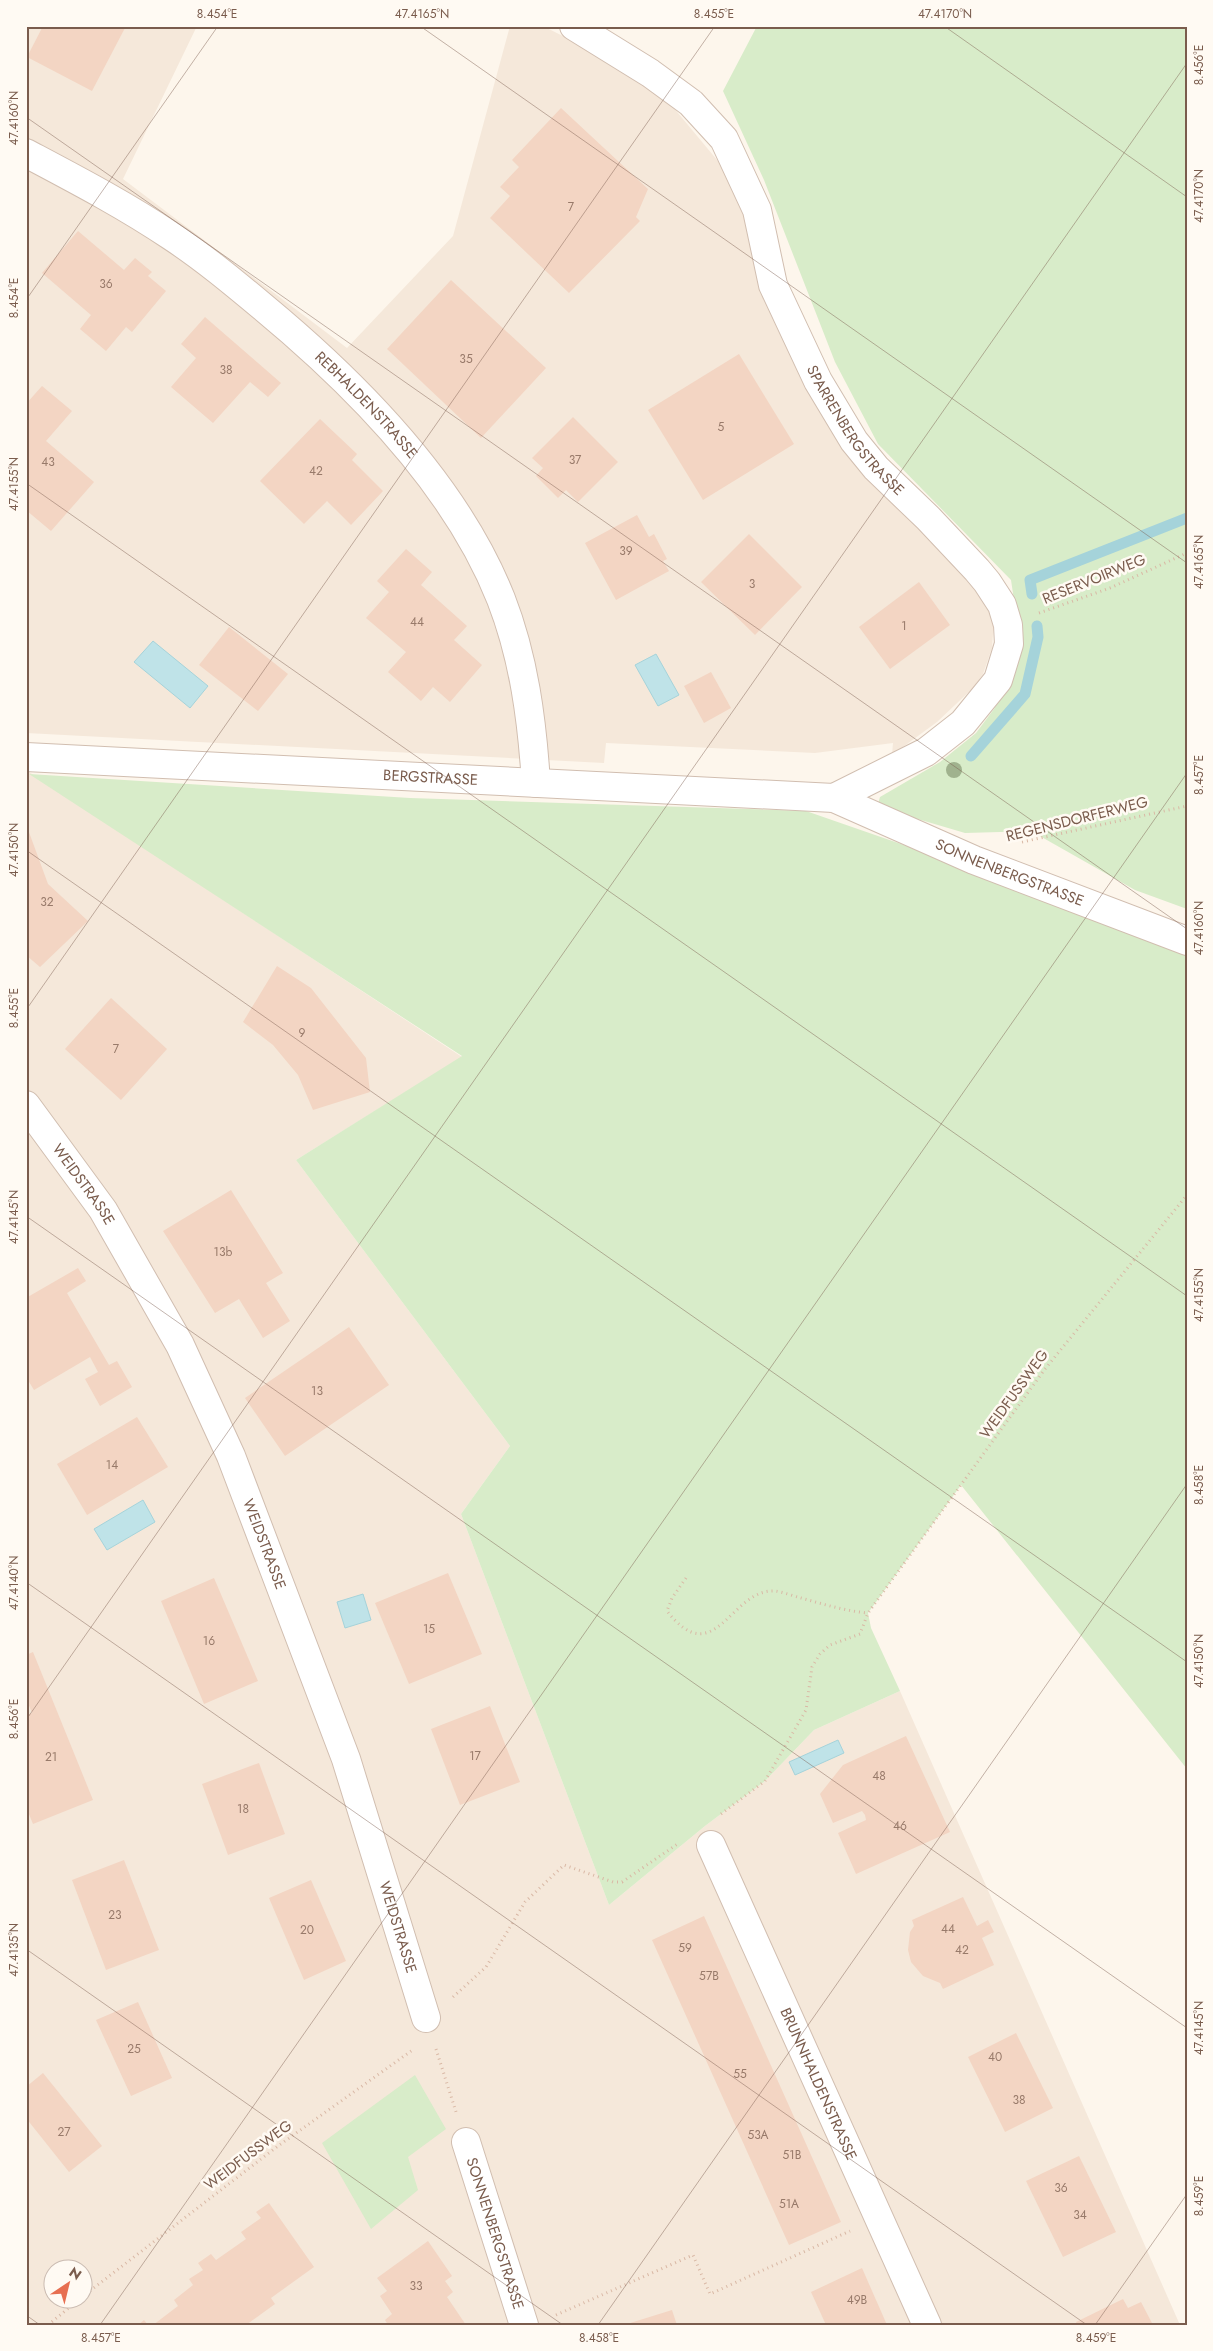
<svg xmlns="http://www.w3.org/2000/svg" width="1213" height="2351" font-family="Jost,sans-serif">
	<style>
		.residential { fill: #f5e8da; fill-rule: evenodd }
		.green { fill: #d8ecc9 }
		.water { fill: #bfe3e8; stroke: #a5d3da }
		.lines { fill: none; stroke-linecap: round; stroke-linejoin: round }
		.stream { stroke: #a5d3da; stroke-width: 11 }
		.building { fill: #f3d5c3 }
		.street-casing { stroke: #d1beb0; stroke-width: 30 }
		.path { stroke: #d9b8a5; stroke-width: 3; stroke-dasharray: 1 4; stroke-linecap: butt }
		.street { stroke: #fff; stroke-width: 28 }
		.tree { fill: #a0b28e }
		.ticks { fill: none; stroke: #7a5c4d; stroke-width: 1; stroke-opacity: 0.45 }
		.labels { text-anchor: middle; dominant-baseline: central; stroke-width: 5; stroke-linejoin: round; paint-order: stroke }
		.number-label { font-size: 12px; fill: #987a6a }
		.street-label { font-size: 15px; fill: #7a5c4d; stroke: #fffaf3 }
		.neatline { fill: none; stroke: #7a5c4d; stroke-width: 2 }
		.ticks-label { font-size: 12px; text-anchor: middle; fill: #7a5c4d }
	</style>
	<rect width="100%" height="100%" fill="#fdf6ec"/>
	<!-- residential -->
	<g class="residential">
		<path d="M 26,26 L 197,26 L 123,179 L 347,348 L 453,236 L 510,26 L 543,26 L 612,61 L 668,101 L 742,190 L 800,369 L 978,585 L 994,619 L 992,648 L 983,674 L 973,688 L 937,722 L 892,755 L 893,743 L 815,753 L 606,743 L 604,763 L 26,733 Z"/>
		<path d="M 26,770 L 462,1057 L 296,1160 L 510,1446 L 461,1514 L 609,1905 L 705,1826 L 765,1781 L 814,1730 L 900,1691 L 1180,2325 L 26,2325 ZM 52,2268 L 82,2268 L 82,2298 L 52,2298 Z"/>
	</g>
	<!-- green -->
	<g class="green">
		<path d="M 757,26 L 1187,26 L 1187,909 L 1135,890 L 1031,831 L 965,833 L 877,807 L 880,797 L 940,762 L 976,733 L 994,709 L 1013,676 L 1021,647 L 1011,580 L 878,444 L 835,362 L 764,180 L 723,91 Z"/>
		<path d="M 29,774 L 410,798 L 806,811 L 973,869 L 1187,950 L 1187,1769 L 961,1485 L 868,1613 L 871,1628 L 900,1691 L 814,1730 L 765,1781 L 705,1826 L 609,1905 L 461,1514 L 510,1446 L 296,1160 L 462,1056 Z"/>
		<path d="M 415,2075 L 446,2129 L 408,2157 L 418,2190 L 371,2229 L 322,2143 Z"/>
	</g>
	<!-- water -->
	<g class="water">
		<path d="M 153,641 L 208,686 L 190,708 L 134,662 Z"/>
		<path d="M 656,654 L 679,695 L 658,706 L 635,665 Z"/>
		<path d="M 143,1500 L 155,1522 L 107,1550 L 94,1529 Z"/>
		<path d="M 363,1594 L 371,1620 L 345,1628 L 337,1602 Z"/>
		<path d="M 838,1740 L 844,1753 L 795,1775 L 789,1762 Z"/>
	</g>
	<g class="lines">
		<!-- stream -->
		<g class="stream">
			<path d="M 1032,594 L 1030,580 L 1187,518"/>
			<path d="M 971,756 L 1025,694 L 1038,637 L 1037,626"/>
		</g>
	</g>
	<!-- building -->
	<g class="building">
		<path d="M 43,26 L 126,26 L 92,91 L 27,57 Z"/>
		<path d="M 561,108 L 648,189 L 636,217 L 640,221 L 569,293 L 490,218 L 510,196 L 500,187 L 519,167 L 512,160 Z"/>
		<path d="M 78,231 L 124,270 L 135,258 L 152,272 L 148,276 L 166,291 L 132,332 L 126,327 L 106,351 L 80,329 L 91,315 L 42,273 Z"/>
		<path d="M 451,280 L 546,368 L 481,438 L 387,349 Z"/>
		<path d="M 205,317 L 281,383 L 268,397 L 250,382 L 213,423 L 171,387 L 196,358 L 181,344 Z"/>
		<path d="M 739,354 L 794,444 L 703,500 L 648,410 Z"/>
		<path d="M 42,386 L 72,411 L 46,441 L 94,482 L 51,531 L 26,510 L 26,404 Z"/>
		<path d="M 573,417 L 618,462 L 578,502 L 566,490 L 558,498 L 536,476 L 543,468 L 532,458 Z"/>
		<path d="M 320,419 L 357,454 L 352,460 L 383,491 L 351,525 L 327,501 L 304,524 L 260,481 Z"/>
		<path d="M 637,515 L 649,537 L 654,534 L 667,559 L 663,561 L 669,571 L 616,600 L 585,543 Z"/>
		<path d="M 749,534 L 802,587 L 755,635 L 701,582 Z"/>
		<path d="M 406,549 L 432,572 L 421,585 L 467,626 L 454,640 L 482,665 L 450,702 L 433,687 L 421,701 L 388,672 L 406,652 L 366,618 L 389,592 L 377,581 Z"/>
		<path d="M 919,582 L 950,625 L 890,669 L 859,627 Z"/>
		<path d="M 229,627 L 288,674 L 258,711 L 199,665 Z"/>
		<path d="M 711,672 L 731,708 L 704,723 L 684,686 Z"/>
		<path d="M 26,824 L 48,884 L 88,921 L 40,967 L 26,955 Z"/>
		<path d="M 277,966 L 311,988 L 366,1058 L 370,1092 L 313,1110 L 298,1075 L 273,1045 L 243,1022 Z"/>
		<path d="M 111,998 L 167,1049 L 121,1100 L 65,1049 Z"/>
		<path d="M 231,1190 L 283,1273 L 266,1283 L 290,1321 L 263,1338 L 239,1299 L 215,1313 L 163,1231 Z"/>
		<path d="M 78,1268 L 86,1281 L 67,1293 L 109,1365 L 117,1361 L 132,1387 L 100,1406 L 85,1379 L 98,1372 L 90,1357 L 34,1390 L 26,1377 L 26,1298 Z"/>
		<path d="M 349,1327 L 389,1385 L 285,1456 L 245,1398 Z"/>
		<path d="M 137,1417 L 168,1467 L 87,1515 L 57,1464 Z"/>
		<path d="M 448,1573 L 482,1654 L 409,1684 L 375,1603 Z"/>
		<path d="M 214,1578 L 258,1681 L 204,1704 L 161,1601 Z"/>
		<path d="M 33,1652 L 93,1800 L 33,1824 L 26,1807 L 26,1715 L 32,1713 L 26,1698 L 26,1655 Z"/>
		<path d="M 490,1706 L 520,1782 L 460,1805 L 431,1729 Z"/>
		<path d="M 906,1736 L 950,1832 L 856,1874 L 838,1833 L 866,1820 L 865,1815 L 862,1811 L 833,1823 L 820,1794 L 843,1765 Z"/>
		<path d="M 259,1763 L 285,1834 L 228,1855 L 202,1784 Z"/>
		<path d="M 124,1860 L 159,1950 L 106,1970 L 72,1880 Z"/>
		<path d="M 311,1880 L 346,1961 L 304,1980 L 269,1898 Z"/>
		<path d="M 963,1897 L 977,1926 L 988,1920 L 994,1932 L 982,1938 L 994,1965 L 943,1989 L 940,1983 L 923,1976 L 911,1962 L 908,1950 L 910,1932 L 914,1926 L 912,1920 Z"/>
		<path d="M 704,1916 L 841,2222 L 789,2245 L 652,1940 Z"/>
		<path d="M 138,2002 L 172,2078 L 131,2096 L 96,2020 Z"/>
		<path d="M 1016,2033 L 1053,2108 L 1005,2132 L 968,2057 Z"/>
		<path d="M 43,2073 L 102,2146 L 69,2172 L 26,2118 L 26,2087 Z"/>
		<path d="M 1079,2156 L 1116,2232 L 1063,2257 L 1026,2181 Z"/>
		<path d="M 269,2203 L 314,2267 L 271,2298 L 275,2304 L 246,2325 L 153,2325 L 178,2306 L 174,2300 L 193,2285 L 189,2279 L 203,2270 L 198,2263 L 211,2254 L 216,2260 L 246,2239 L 241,2232 L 261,2218 L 256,2212 Z"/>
		<path d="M 428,2241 L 452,2276 L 445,2281 L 453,2292 L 447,2297 L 466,2325 L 388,2325 L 385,2320 L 392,2314 L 380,2296 L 387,2291 L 377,2278 Z"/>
		<path d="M 862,2268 L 887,2325 L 826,2325 L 811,2292 Z"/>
		<path d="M 1123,2299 L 1128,2308 L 1141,2302 L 1153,2325 L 1077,2325 L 1076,2322 Z"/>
		<path d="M 672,2310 L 677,2325 L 627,2325 L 627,2324 Z"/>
		<path d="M 144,2320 L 148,2325 L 138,2325 Z"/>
	</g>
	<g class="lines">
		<!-- street casing -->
		<g class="street-casing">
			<g id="street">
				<path id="s1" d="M 574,26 L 650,73 L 691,103 L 724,139 L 757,210 L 773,285 L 818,381 L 854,441 L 876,468 L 928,518 L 977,570 L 987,582 L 1002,605 L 1008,625 L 1009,644 L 998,680 L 963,723 L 926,752 L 834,798"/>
				<path id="s2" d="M 26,153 C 75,179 125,205 171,236 C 203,257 233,282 263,307 C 356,384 456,485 501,599 C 524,658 532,720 536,783"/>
				<path id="s3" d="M 26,757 L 834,798 L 974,860 L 1187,941"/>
				<path id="s4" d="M 26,1105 L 103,1210 L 180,1345 L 231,1456 L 346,1759 L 426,2018"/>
				<path id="s5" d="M 711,1845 L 927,2325"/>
				<path id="s6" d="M 466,2142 L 524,2325"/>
			</g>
		</g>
		<!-- path -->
		<g class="path">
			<path d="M 1039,613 L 1110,588 L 1187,553"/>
			<path d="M 1022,842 L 1187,806"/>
			<path d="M 686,1578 L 672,1598 L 667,1611 C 715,1673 731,1588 775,1591 C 783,1592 793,1596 801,1598 C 823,1604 845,1611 868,1613"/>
			<path d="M 721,1814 L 765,1781 L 806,1710 L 812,1667 L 820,1654 L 830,1645 L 860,1634 L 868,1613 L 1045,1369 L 1187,1195"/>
			<path d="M 453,1997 L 486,1967 L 525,1902 L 564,1865 L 613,1882 L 622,1882 L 679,1843"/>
			<path d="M 436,2049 L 456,2112"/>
			<path d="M 82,2297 L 278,2146 L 414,2049"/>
			<path d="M 556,2315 L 693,2255 L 710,2294 L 850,2231"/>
			<path d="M 48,2325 L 81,2298"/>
		</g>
		<!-- street -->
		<use href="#street" class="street"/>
	</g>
	<!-- trees -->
	<circle class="tree" cx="954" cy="770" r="8"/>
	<!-- ticks -->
	<path class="ticks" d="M 420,26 L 1187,563M 944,26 L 1187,197M 26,117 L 1187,929M 26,300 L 218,26M 26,483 L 1187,1296M 26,850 L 1187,1662M 26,1010 L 715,26M 26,1216 L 1187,2028M 26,1582 L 1087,2325M 26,1720 L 1187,63M 26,1949 L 563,2325M 26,2315 L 40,2325M 100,2325 L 1187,773M 598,2325 L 1187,1484M 1095,2325 L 1187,2194"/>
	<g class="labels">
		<!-- number labels -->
		<g class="number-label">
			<text x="571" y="207">7</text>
			<text x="106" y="284">36</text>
			<text x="466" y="359">35</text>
			<text x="226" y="370">38</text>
			<text x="721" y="427">5</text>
			<text x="575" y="460">37</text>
			<text x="48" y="462">43</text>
			<text x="316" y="471">42</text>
			<text x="626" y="551">39</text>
			<text x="752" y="584">3</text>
			<text x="417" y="622">44</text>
			<text x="904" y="626">1</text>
			<text x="47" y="902">32</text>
			<text x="302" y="1033">9</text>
			<text x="116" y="1049">7</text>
			<text x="223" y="1252">13b</text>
			<text x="317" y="1391">13</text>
			<text x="112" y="1465">14</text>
			<text x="429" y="1629">15</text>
			<text x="209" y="1641">16</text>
			<text x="475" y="1756">17</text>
			<text x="51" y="1757">21</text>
			<text x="879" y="1776">48</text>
			<text x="243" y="1809">18</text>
			<text x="900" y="1826">46</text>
			<text x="115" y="1915">23</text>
			<text x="948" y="1929">44</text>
			<text x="307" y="1930">20</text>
			<text x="685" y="1948">59</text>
			<text x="962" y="1950">42</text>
			<text x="709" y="1976">57B</text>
			<text x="134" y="2049">25</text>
			<text x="995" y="2057">40</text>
			<text x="740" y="2074">55</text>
			<text x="1019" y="2100">38</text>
			<text x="64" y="2132">27</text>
			<text x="758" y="2135">53A</text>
			<text x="792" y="2155">51B</text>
			<text x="1061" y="2188">36</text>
			<text x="789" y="2204">51A</text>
			<text x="1080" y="2215">34</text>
			<text x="416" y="2286">33</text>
			<text x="857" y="2300">49B</text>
		</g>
		<!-- street labels -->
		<g class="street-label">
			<text stroke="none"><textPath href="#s2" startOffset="426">REBHALDENSTRASSE</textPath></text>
			<text stroke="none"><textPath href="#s1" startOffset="512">SPARRENBERGSTRASSE</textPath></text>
			<text transform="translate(1094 579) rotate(-22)">RESERVOIRWEG</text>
			<text stroke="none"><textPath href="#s3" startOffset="405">BERGSTRASSE</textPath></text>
			<text transform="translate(1077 819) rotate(-14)">REGENSDORFERWEG</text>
			<text stroke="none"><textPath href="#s3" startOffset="1000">SONNENBERGSTRASSE</textPath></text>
			<text stroke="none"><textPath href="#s4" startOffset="98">WEIDSTRASSE</textPath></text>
			<text transform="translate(1014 1394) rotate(-54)">WEIDFUSSWEG</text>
			<text stroke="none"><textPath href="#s4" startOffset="502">WEIDSTRASSE</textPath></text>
			<text stroke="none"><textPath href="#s4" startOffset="908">WEIDSTRASSE</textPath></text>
			<text stroke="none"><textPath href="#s5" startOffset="262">BRUNNHALDENSTRASSE</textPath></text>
			<text transform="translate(248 2155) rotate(-37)">WEIDFUSSWEG</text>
			<text stroke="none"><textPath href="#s6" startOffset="96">SONNENBERGSTRASSE</textPath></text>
		</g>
	</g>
	<!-- border -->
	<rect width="1213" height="2351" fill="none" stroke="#fffaf3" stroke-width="55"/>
	<!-- north arrow -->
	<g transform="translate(68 2284) rotate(35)"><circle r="24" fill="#fffaf3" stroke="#cabbb1"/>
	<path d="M0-4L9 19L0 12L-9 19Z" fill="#e76f51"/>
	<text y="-8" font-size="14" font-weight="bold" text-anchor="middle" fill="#7a5c4d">N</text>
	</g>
	<rect x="28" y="28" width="1158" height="2296" class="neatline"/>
	<g class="ticks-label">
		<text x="217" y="18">8.454°E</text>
		<text x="422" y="18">47.4165°N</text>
		<text x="714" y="18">8.455°E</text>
		<text x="945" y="18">47.4170°N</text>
		<text transform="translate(1199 65) rotate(-90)" y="4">8.456°E</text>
		<text transform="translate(14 118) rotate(-90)" y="4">47.4160°N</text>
		<text transform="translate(1199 196) rotate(-90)" y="4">47.4170°N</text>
		<text transform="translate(14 298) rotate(-90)" y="4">8.454°E</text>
		<text transform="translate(14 484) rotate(-90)" y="4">47.4155°N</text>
		<text transform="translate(1199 562) rotate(-90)" y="4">47.4165°N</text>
		<text transform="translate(1199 775) rotate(-90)" y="4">8.457°E</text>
		<text transform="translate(14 850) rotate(-90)" y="4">47.4150°N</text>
		<text transform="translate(1199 928) rotate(-90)" y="4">47.4160°N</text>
		<text transform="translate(14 1008) rotate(-90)" y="4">8.455°E</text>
		<text transform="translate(14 1217) rotate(-90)" y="4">47.4145°N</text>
		<text transform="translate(1199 1295) rotate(-90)" y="4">47.4155°N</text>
		<text transform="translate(1199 1485) rotate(-90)" y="4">8.458°E</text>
		<text transform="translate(14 1583) rotate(-90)" y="4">47.4140°N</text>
		<text transform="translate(1199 1661) rotate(-90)" y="4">47.4150°N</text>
		<text transform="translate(14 1719) rotate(-90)" y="4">8.456°E</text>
		<text transform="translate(14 1950) rotate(-90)" y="4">47.4135°N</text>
		<text transform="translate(1199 2028) rotate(-90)" y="4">47.4145°N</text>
		<text transform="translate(1199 2196) rotate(-90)" y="4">8.459°E</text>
		<text x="101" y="2342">8.457°E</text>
		<text x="599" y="2342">8.458°E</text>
		<text x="1096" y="2342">8.459°E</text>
	</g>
</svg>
